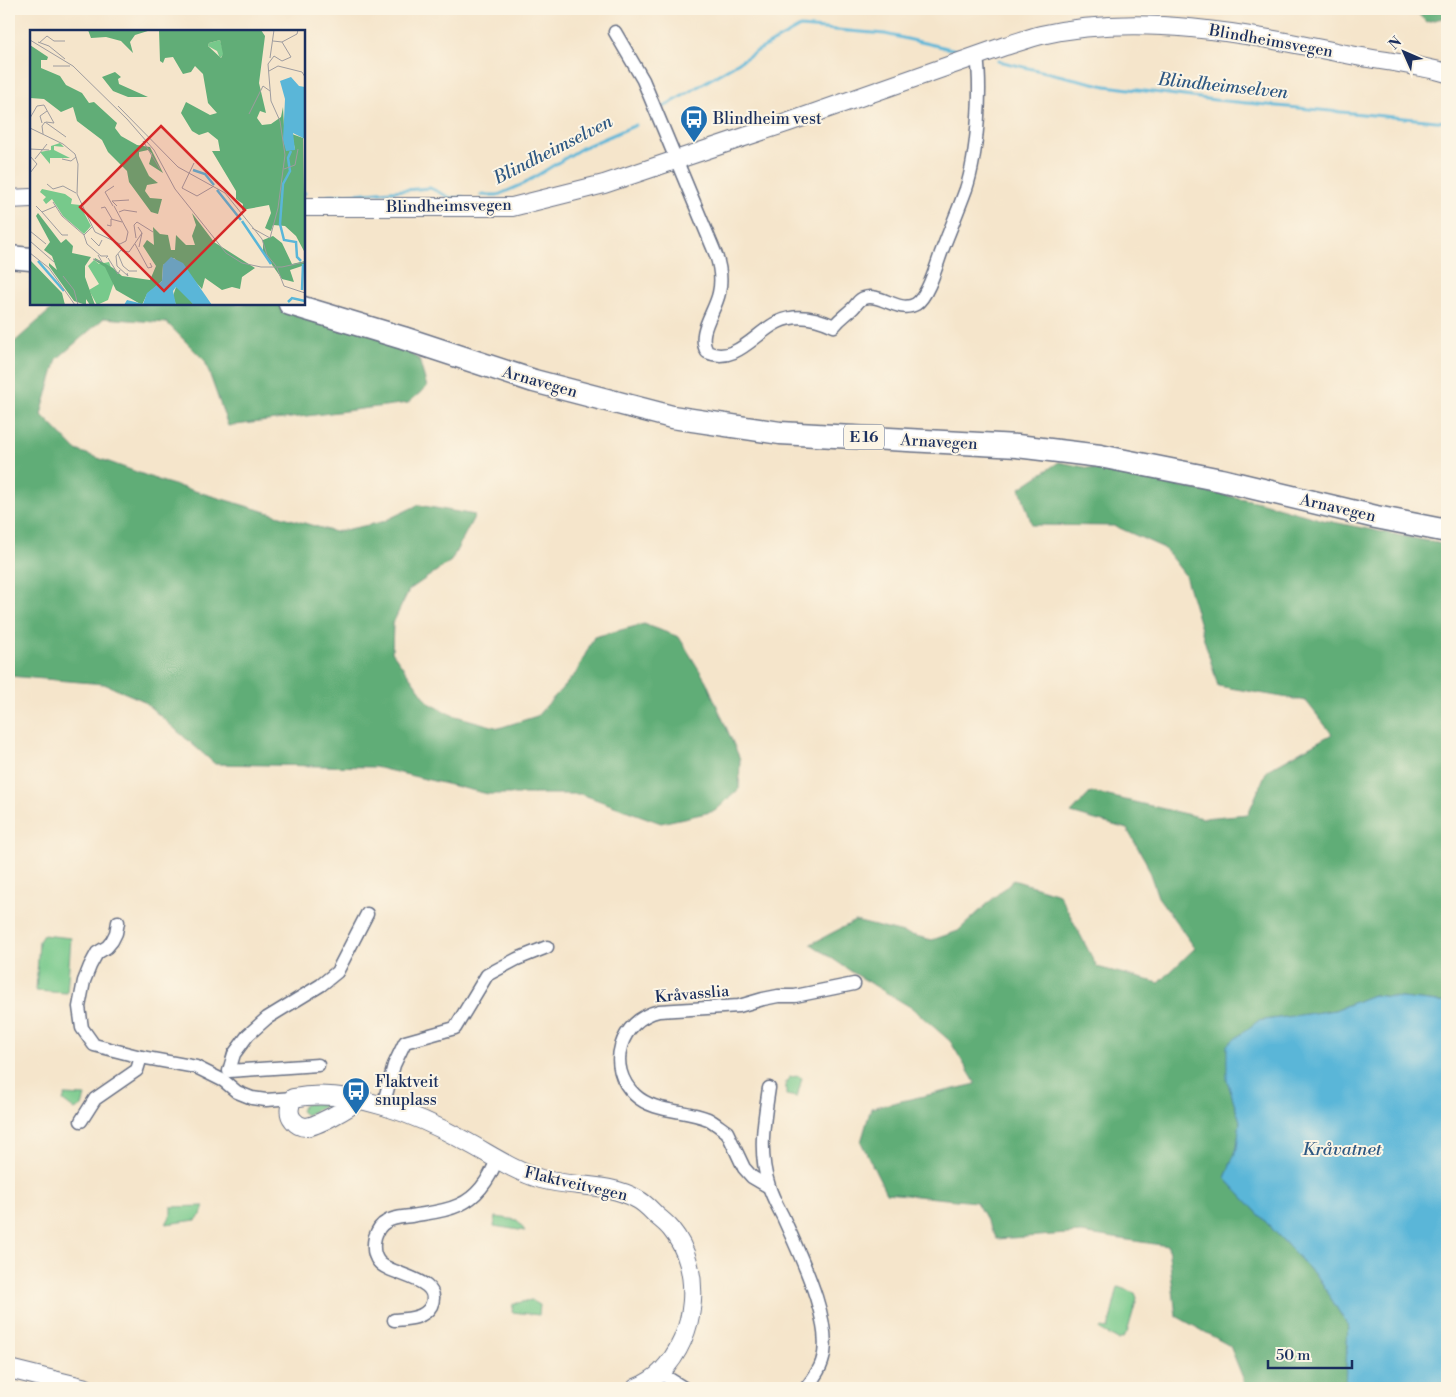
<svg xmlns="http://www.w3.org/2000/svg" width="1456" height="1397" font-family="'Libre Bodoni',serif">
	<style>
		.green { fill: #77c98b; stroke: #497c74 }
		.forest { fill: #61ad77; stroke: #3e6e6a }
		.water { fill: #5ab6d8; stroke: #3a729b }
		.lines { fill: none; stroke-linecap: round; stroke-linejoin: round }
		.stream { stroke: #5ab6d8; stroke-width: 3 }
		.street-casing { stroke: #676f84; stroke-width: 15 }
		.secondary-casing { stroke: #676f84; stroke-width: 20 }
		.highway-casing { stroke: #676f84; stroke-width: 25 }
		.street { stroke: #fff; stroke-width: 12 }
		.secondary { stroke: #fff; stroke-width: 18 }
		.highway { stroke: #fff; stroke-width: 22 }
		.labels { text-anchor: middle; dominant-baseline: central; stroke-width: 4; stroke-linejoin: round; paint-order: stroke }
		.shield { fill: #fcf5e5; stroke: #5e6a86; stroke-width: 1 }
		.shield-label { font-size: 15px; font-weight: bold; fill: #1b2f5e }
		.street-label { font-size: 16px; fill: #1b2f5e; stroke: #fcf5e5 }
		.poi-label { font-size: 16px; fill: #1b2f5e; stroke: #fcf5e5; text-anchor: start }
		.water-label { font-size: 18px; font-style: italic; fill: #2e5883; stroke: #fcf5e5 }
		.inset-river { fill: none; stroke: #5ab6d8; stroke-width: 2.5 }
		.inset-road { fill: none; stroke: #9e9c9f; stroke-width: 1 }
		.view { fill: #d62828; fill-opacity: 0.15; stroke: #d62828; stroke-width: 2.5 }
		.inset-edge { fill: none; stroke: #1b2f5e; stroke-width: 2.5 }
	</style>
	<rect width="100%" height="100%" fill="#fcf5e5"/>
	<filter id="ink" filterUnits="userSpaceOnUse"><feTurbulence type="fractalNoise" baseFrequency=".02" numOctaves="2"/><feDisplacementMap in="SourceGraphic" scale="10" xChannelSelector="R" yChannelSelector="G"/><feConvolveMatrix kernelMatrix="1 2 1 2 8 2 1 2 1" color-interpolation-filters="sRGB"/></filter>
	<filter id="wash" filterUnits="userSpaceOnUse"><feTurbulence type="fractalNoise" baseFrequency=".0096" numOctaves="4" result="noise"/><feDisplacementMap in="SourceGraphic" scale="20" xChannelSelector="R" yChannelSelector="G"/><feGaussianBlur stdDeviation="1.12" result="paint"/><feColorMatrix in="noise" values="0 0 0 0 0 0 0 0 0 0 0 0 0 0 0 0 0 1.4 0 .05"/><feComposite in="paint" operator="in"/></filter>
	<g filter="url(#wash)">
		<rect width="100%" height="100%" fill="#f5e5cb"/>
		<!-- green -->
		<g class="green">
			<path d="M 43,935 L 71,938 L 67,993 L 36,991 L 39,941 Z"/>
			<path d="M 798,1076 L 802,1078 L 797,1097 L 786,1095 L 786,1082 L 790,1077 Z"/>
			<path d="M 65,1095 L 85,1096 L 82,1106 L 75,1110 L 63,1101 Z"/>
			<path d="M 306,1104 L 328,1104 L 306,1115 L 301,1111 L 303,1106 Z"/>
			<path d="M 204,1206 L 201,1215 L 196,1220 L 166,1224 L 171,1215 L 171,1207 Z"/>
			<path d="M 496,1217 L 517,1220 L 525,1231 L 494,1226 Z"/>
			<path d="M 1118,1287 L 1135,1293 L 1137,1298 L 1127,1333 L 1123,1338 L 1118,1340 L 1100,1330 L 1101,1328 L 1108,1329 Z"/>
			<path d="M 531,1300 L 540,1305 L 539,1315 L 512,1312 L 513,1304 Z"/>
		</g>
		<!-- forest -->
		<g class="forest">
			<path d="M 1413,9 L 1447,9 L 1447,17 L 1426,22 Z"/>
			<path d="M 57,304 L 286,304 L 389,341 L 419,359 L 427,387 L 408,403 L 228,426 L 205,361 L 167,323 L 104,318 L 57,359 L 41,414 L 76,450 L 164,482 L 335,532 L 382,522 L 418,505 L 475,515 L 451,561 L 409,590 L 393,623 L 392,652 L 429,703 L 452,715 L 499,728 L 537,716 L 576,673 L 594,637 L 644,624 L 679,637 L 706,681 L 740,759 L 739,789 L 715,811 L 661,823 L 581,794 L 488,794 L 375,767 L 215,764 L 142,700 L 104,684 L 9,676 L 9,347 Z"/>
			<path d="M 1059,462 L 1259,502 L 1323,520 L 1447,545 L 1447,1003 L 1373,995 L 1335,1010 L 1258,1021 L 1227,1080 L 1240,1121 L 1237,1148 L 1225,1178 L 1319,1279 L 1348,1326 L 1345,1388 L 1244,1388 L 1243,1378 L 1230,1346 L 1176,1316 L 1168,1246 L 1081,1233 L 997,1239 L 976,1202 L 886,1193 L 861,1142 L 871,1108 L 976,1084 L 950,1041 L 912,1008 L 852,972 L 811,944 L 855,921 L 932,940 L 958,931 L 1013,880 L 1059,894 L 1097,967 L 1159,983 L 1195,948 L 1158,897 L 1146,862 L 1127,829 L 1071,813 L 1091,792 L 1203,818 L 1248,814 L 1267,770 L 1332,734 L 1306,701 L 1218,686 L 1185,575 L 1164,548 L 1115,526 L 1032,525 L 1020,488 Z"/>
		</g>
		<!-- water -->
		<path class="water" d="M 1373,995 L 1447,1003 L 1447,1388 L 1345,1388 L 1348,1326 L 1319,1279 L 1225,1178 L 1237,1148 L 1240,1121 L 1227,1080 L 1227,1045 L 1258,1021 L 1335,1010 Z"/>
		<g class="lines">
			<!-- stream -->
			<g class="stream">
				<path d="M 998,61 L 1106,86 L 1215,100 L 1447,122"/>
				<path d="M 664,107 L 759,50 L 800,27 L 885,34 L 965,52"/>
				<path d="M 304,193 L 305,193"/>
				<path d="M 481,195 L 498,195 L 523,184 L 582,148 L 636,125"/>
				<path d="M 328,196 L 430,188 L 451,198 L 463,197"/>
			</g>
		</g>
	</g>
	<g filter="url(#ink)">
		<g class="lines">
			<!-- street casing -->
			<g class="street-casing">
				<g id="street">
					<path d="M 615,32 L 643,80 L 716,255 C 720,267 722,280 719,293 C 715,313 696,332 707,352 C 735,365 755,333 778,322 C 797,313 817,318 834,326 C 841,317 846,315 853,308 C 857,304 859,299 864,298 C 880,292 898,314 916,304 C 928,296 936,267 941,253 C 949,232 958,211 966,189 C 977,156 982,92 977,57"/>
					<path d="M 118,922 L 116,933 L 112,941 L 107,947 L 97,953 L 90,966 L 84,981 L 79,1007 L 82,1028 L 94,1045 L 141,1057 L 196,1067 L 224,1081 L 237,1092 L 252,1098 L 266,1100 L 293,1098"/>
					<path d="M 318,1065 L 229,1071 L 234,1054 L 248,1035 L 267,1018 L 321,985 L 337,972 L 367,914"/>
					<path d="M 769,1088 C 764,1122 758,1152 769,1186 C 772,1197 778,1207 783,1217 C 799,1253 835,1325 822,1362 C 819,1372 812,1380 806,1388"/>
					<path d="M 383,1106 L 394,1065 L 405,1042 L 455,1028 L 487,975 L 517,959 L 547,947"/>
					<path d="M 81,1121 L 95,1099 L 137,1070 L 141,1057"/>
					<path d="M 769,1187 L 752,1177 L 744,1168 L 727,1132 C 721,1128 714,1122 708,1119 C 685,1109 654,1113 635,1095 C 605,1067 620,1020 659,1011 L 739,1006 L 763,999 L 778,996 L 795,996 L 854,984"/>
					<path d="M 394,1320 C 406,1319 424,1319 431,1306 C 444,1278 390,1276 379,1262 C 373,1255 373,1246 375,1237 C 377,1231 380,1225 386,1222 C 393,1217 403,1217 411,1216 C 428,1213 444,1212 459,1205 C 479,1196 490,1178 497,1159"/>
					<path d="M 660,1373 L 684,1388"/>
				</g>
			</g>
			<!-- secondary casing -->
			<g class="secondary-casing">
				<g id="secondary">
					<path d="M 9,199 L 31,198"/>
					<path d="M 304,207 L 512,207 L 604,184 L 789,122 L 1005,46 C 1016,43 1029,38 1041,35 C 1142,12 1247,34 1346,54 C 1380,61 1415,64 1447,73"/>
					<path d="M 358,1100 C 349,1108 317,1126 306,1127 C 301,1127 296,1124 293,1120 C 287,1113 290,1105 293,1098 C 350,1087 418,1115 467,1142 C 491,1155 514,1171 541,1179 C 572,1188 608,1182 637,1199 C 645,1203 651,1210 657,1216 C 662,1220 667,1224 671,1229 C 704,1269 697,1336 661,1372 C 654,1379 645,1384 636,1388"/>
					<path d="M 9,1369 L 86,1388"/>
				</g>
			</g>
			<!-- highway casing -->
			<g class="highway-casing">
				<g id="highway">
					<path d="M 9,257 L 31,259"/>
					<path d="M 290,304 L 403,338 L 534,381 L 672,417 L 780,433 L 1017,446 L 1100,456 L 1221,480 L 1376,517 L 1447,531"/>
				</g>
			</g>
			<!-- street -->
			<use href="#street" class="street"/>
			<!-- secondary -->
			<use href="#secondary" class="secondary"/>
			<!-- highway -->
			<use href="#highway" class="highway"/>
		</g>
	</g>
	<!-- icons -->
	<defs>
		<g id="bus-pin" transform="scale(1.4375)"><path d="M0 17L-7.5 6A9.5 9.5 0 1 1 7.5 6Z" fill="#1f6fb2" stroke="#fcf5e5"/><path d="M-5-6H5V4H4V6H2V4H-2V6H-4V4H-5ZM-3.5-4V0h7V-4ZM-3.5 1.2v1.5H-2V1.2ZM2 1.2v1.5H3.5V1.2Z" fill="#fff"/></g>
	</defs>
	<g fill-rule="evenodd">
		<use href="#bus-pin" x="694" y="119"/>
		<use href="#bus-pin" x="356" y="1091"/>
	</g>
	<g class="labels">
		<!-- shield labels -->
		<rect class="shield" x="844" y="424.5" width="40" height="25" rx="4"/>
		<g class="shield-label">
			<text x="864" y="437">E 16</text>
		</g>
		<!-- street labels -->
		<g class="street-label">
			<text transform="translate(1271 41) rotate(10)">Blindheimsvegen</text>
			<text transform="translate(449 206) rotate(-1)">Blindheimsvegen</text>
			<text transform="translate(540 382) rotate(16)">Arnavegen</text>
			<text transform="translate(939 442) rotate(3)">Arnavegen</text>
			<text transform="translate(1338 508) rotate(13)">Arnavegen</text>
			<text transform="translate(692 994) rotate(-5)">Kråvasslia</text>
			<text transform="translate(576 1184) rotate(13)">Flaktveitvegen</text>
		</g>
		<!-- poi labels -->
		<g class="poi-label">
			<text x="713" y="119">Blindheim vest</text>
			<text x="375" y="1082">Flaktveit<tspan x="375" dy="18">snuplass</tspan></text>
		</g>
		<!-- water labels -->
		<g class="water-label">
			<text transform="translate(1223 86) rotate(6)">Blindheimselven</text>
			<text transform="translate(553 150) rotate(-27)">Blindheimselven</text>
			<text x="1342" y="1149">Kråvatnet</text>
		</g>
	</g>
	<!-- overview -->
	<g transform="translate(30 30)">
		<rect width="275" height="275" fill="#f5e5cb"/>
		<path d="M 190,10 L 194,24 L 190,28 L 187,21 L 178,16 L 179,13 ZM 30,113 L 34,117 L 24,116 L 24,120 L 40,128 L 20,128 L 20,134 L 10,122 L 21,120 L 21,116 ZM 12,159 L 35,164 L 42,169 L 41,174 L 50,175 L 61,196 L 54,204 L 33,186 L 22,169 L 16,174 L 13,170 L 16,167 L 10,162 ZM 64,230 L 69,234 L 79,232 L 85,249 L 78,270 L 67,275 L 59,260 L 69,254 L 58,236 Z" fill="#77c98b"/>
		<path d="M 58,0 L 121,0 L 105,5 L 100,12 L 103,23 L 91,11 L 76,7 L 61,8 ZM 129,0 L 231,0 L 235,6 L 229,53 L 236,83 L 230,81 L 227,88 L 232,95 L 241,94 L 251,87 L 253,77 L 254,96 L 265,120 L 262,104 L 273,108 L 275,223 L 266,206 L 255,196 L 243,195 L 241,201 L 235,198 L 241,183 L 239,175 L 212,180 L 213,174 L 206,169 L 206,161 L 182,121 L 190,121 L 188,110 L 178,102 L 169,105 L 162,101 L 151,83 L 156,72 L 180,85 L 187,83 L 178,73 L 173,44 L 165,36 L 161,42 L 153,44 L 143,27 L 135,28 L 133,33 L 130,31 ZM 190,10 L 193,24 L 191,28 L 178,16 L 179,13 ZM 0,15 L 18,27 L 17,30 L 11,30 L 11,38 L 30,46 L 36,55 L 52,63 L 59,73 L 64,72 L 87,93 L 85,98 L 91,106 L 107,115 L 120,117 L 133,143 L 119,134 L 122,124 L 118,120 L 109,122 L 109,126 L 119,146 L 128,153 L 117,155 L 115,161 L 120,168 L 132,169 L 128,184 L 121,182 L 99,152 L 97,141 L 78,122 L 72,110 L 47,91 L 43,77 L 31,82 L 14,69 L 0,68 ZM 85,42 L 91,47 L 88,49 L 89,54 L 118,67 L 98,67 L 83,61 L 72,47 ZM 8,183 L 31,213 L 36,209 L 43,216 L 42,223 L 61,227 L 55,236 L 55,247 L 65,275 L 60,275 L 56,269 L 56,275 L 44,271 L 19,236 L 19,233 L 27,240 L 22,226 L 14,220 L 20,212 L 6,186 ZM 162,183 L 184,212 L 225,238 L 212,247 L 210,259 L 202,257 L 192,260 L 175,248 L 172,259 L 144,228 L 133,235 L 132,251 L 117,264 L 112,275 L 86,260 L 75,237 L 64,230 L 65,228 L 83,238 L 92,246 L 120,250 L 126,236 L 113,216 L 117,210 L 124,215 L 123,197 L 130,204 L 138,205 L 141,220 L 145,220 L 146,205 L 156,215 L 165,215 L 162,206 L 166,195 ZM 243,206 L 252,213 L 262,234 L 275,231 L 275,235 L 260,240 L 264,252 L 252,249 L 233,222 L 233,210 ZM 0,230 L 32,263 L 35,275 L 0,275 ZM 146,257 L 151,259 L 164,275 L 146,275 L 143,266 Z" fill="#61ad77" fill-rule="evenodd"/>
		<path d="M 261,47 L 269,56 L 275,57 L 275,109 L 263,103 L 265,120 L 256,121 L 253,110 L 255,69 L 250,51 ZM 141,227 L 153,233 L 182,275 L 164,275 L 146,257 L 143,261 L 146,275 L 94,275 L 97,270 L 113,274 L 117,263 L 132,251 L 133,235 Z" fill="#5ab6d8"/>
		<path class="inset-river" d="M 261,121 L 258,128 L 260,141 L 253,154 L 250,194 L 254,210 L 266,212 L 267,227 L 271,231M 163,140 L 175,144 L 184,155M 187,160 L 211,190M 212,191 L 241,234M 8,231 L 34,261M 272,260 L 273,234M 258,272 L 262,268 L 275,271"/>
		<path class="inset-road" d="M 0,10 L 43,36 L 97,89 L 124,120 L 145,159 L 196,223 L 212,233 L 231,237 L 252,237 L 275,232M 243,11 L 252,12 L 267,4 L 268,0M 8,12 L 19,16 L 35,29M 9,13 L 17,6 L 24,11 L 35,11M 240,28 L 244,0M 23,36 L 40,36M 239,41 L 248,36 L 272,42 L 275,47M 88,76 L 148,137 L 195,163 L 232,209 L 237,225 L 246,236M 219,84 L 233,56 L 240,61M 0,88 L 7,76 L 14,75 L 24,93 L 16,92M 12,93 L 10,86 L 17,81M 0,98 L 33,114 L 45,124 L 48,134 L 47,164 L 65,202 L 90,214 L 96,211 L 98,202 L 84,176M 13,104 L 12,96 L 15,92 L 36,107M 113,111 L 130,139M 0,119 L 19,120M 0,126 L 7,134 L 0,143M 5,129 L 17,114M 32,129 L 41,131 L 46,127M 164,133 L 152,158 L 167,166 L 184,156M 254,139 L 265,135 L 268,119M 17,154 L 23,159 L 33,156 L 46,163M 23,172 L 32,186 L 54,205 L 62,197M 6,176 L 12,182 L 26,176M 83,176 L 75,162 L 84,156M 87,176 L 82,171 L 99,170M 71,178 L 75,177 L 82,189M 12,182 L 32,205 L 38,205M 89,182 L 94,180 L 107,182M 77,195 L 81,196 L 81,189 L 92,192M 108,197 L 112,203 L 109,217M 222,198 L 240,208 L 248,178 L 255,125 L 250,91 L 241,71 L 238,34 L 244,26 L 252,31 L 261,27 L 252,12M 0,201 L 16,214M 54,205 L 57,214 L 71,226 L 78,226 L 76,228M 61,208 L 69,216 L 72,210M 106,208 L 104,195 L 107,192 L 123,202M 0,211 L 24,232M 89,214 L 92,221 L 99,222 L 112,203M 105,214 L 118,238 L 122,237 L 120,233M 91,220 L 86,226 L 87,236 L 98,246 L 97,243M 0,223 L 19,238 L 45,275M 88,224 L 93,236 L 99,241 L 107,241M 78,228 L 88,244 L 90,240M 63,229 L 72,232 L 68,225M 247,238 L 254,256 L 275,263M 33,246 L 44,260 L 48,275"/>
		<path class="view" d="M 131,96 L 215,180 L 134,261 L 50,177 Z"/>
		<rect width="275" height="275" class="inset-edge"/>
	</g>
	<!-- margin -->
	<rect width="1456" height="1397" fill="none" stroke="#fcf5e5" stroke-width="30"/>
	<!-- north arrow -->
	<g transform="translate(1404 52) rotate(315)" stroke="#fcf5e5" stroke-width="4" paint-order="stroke">
	<path d="M0-4L9 19L0 12L-9 19Z" fill="#1b2f5e"/>
	<text y="-8" font-size="14" font-weight="bold" text-anchor="middle" fill="#1b2f5e">N</text>
	</g>
	<!-- scale -->
	<path d="M1268 1360v8h84v-8" fill="none" stroke="#1b2f5e" stroke-width="2.5"/>
	<text x="1276" y="1360" font-size="15" fill="#1b2f5e" stroke="#fcf5e5" stroke-width="4" paint-order="stroke">50 m</text>
</svg>
